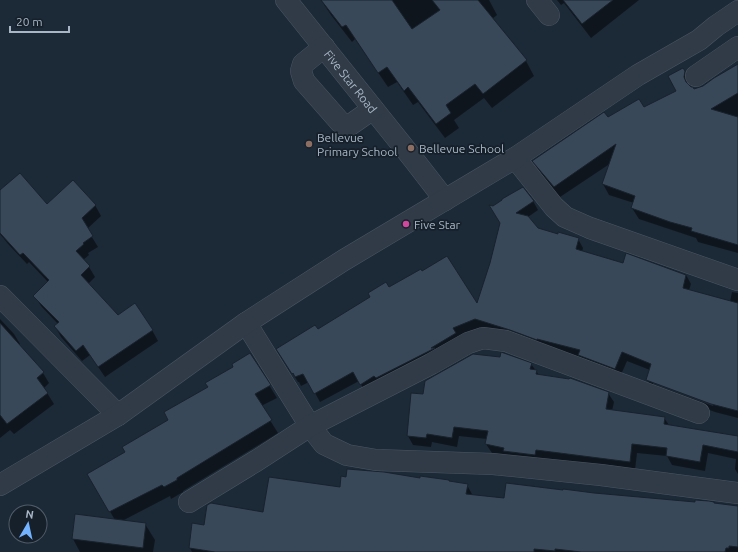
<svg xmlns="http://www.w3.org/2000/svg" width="738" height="552" font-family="Ubuntu,sans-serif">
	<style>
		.shadow { fill: #0007; fill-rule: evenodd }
		.building { fill: #384858; stroke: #18222d }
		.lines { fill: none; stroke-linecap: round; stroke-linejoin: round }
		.minor-casing { stroke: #4b5663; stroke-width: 22 }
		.minor { stroke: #303b47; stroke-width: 21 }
		.education-dot { fill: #8d6e63; stroke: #16202b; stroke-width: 1.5 }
		.hotel-dot { fill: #d1479c; stroke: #16202b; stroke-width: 1.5 }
		.labels { text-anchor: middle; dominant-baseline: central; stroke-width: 3.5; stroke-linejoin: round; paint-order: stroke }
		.street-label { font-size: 12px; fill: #a9b6c5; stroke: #16202b }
		.poi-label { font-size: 12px; fill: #a9b6c5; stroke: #16202b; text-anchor: start }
	</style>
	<rect width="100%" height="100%" fill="#1c2937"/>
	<!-- shadow -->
	<g class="shadow">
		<path d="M 321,0 L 489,0 L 497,15 L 492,19 L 526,61 L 534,76 L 492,108 L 484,98 L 454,120 L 459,128 L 445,138 L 418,102 L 413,105 L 397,82 L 388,87 L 355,39 L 352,42 L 331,15 Z"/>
		<path d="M 557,0 L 639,0 L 591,38 L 564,3 L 561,5 Z"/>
		<path d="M 738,65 L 738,253 L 698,242 L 696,238 L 639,219 L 632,208 L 634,203 L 609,195 L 603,184 L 611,163 L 560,197 L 540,172 L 534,161 L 608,119 L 644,108 L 677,92 L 683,69 L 691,83 L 690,88 L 694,91 L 703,87 Z"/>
		<path d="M 0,191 L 47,206 L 95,205 L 101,216 L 87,229 L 98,247 L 88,253 L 89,255 L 83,260 L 89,267 L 95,277 L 88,284 L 118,316 L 152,330 L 158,341 L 105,377 L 90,355 L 82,361 L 61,337 L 55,326 L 58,324 L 41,306 L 35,296 L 48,282 L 29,262 L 27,264 L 9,245 L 0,234 Z"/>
		<path d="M 533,201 L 538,210 L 528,217 L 537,229 L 578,239 L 583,248 L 582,252 L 624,264 L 686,275 L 691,284 L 689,290 L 730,302 L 732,292 L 738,293 L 738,418 L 715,412 L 654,390 L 648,381 L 650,370 L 627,361 L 620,377 L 585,364 L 581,358 L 542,347 L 481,328 L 366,393 L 359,381 L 320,402 L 309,382 L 301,386 L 299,382 L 298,382 L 283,358 L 317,330 L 389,288 L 478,306 L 491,264 L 501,223 ZM 653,382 L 714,404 L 713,406 L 653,384 Z"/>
		<path d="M 0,319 L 14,334 L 20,344 L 19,346 L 43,373 L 49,383 L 44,388 L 54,404 L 14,434 L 10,430 L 0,438 Z"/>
		<path d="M 250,354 L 277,398 L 261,406 L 278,433 L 183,491 L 183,492 L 171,499 L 170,496 L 122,521 L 145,524 L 155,540 L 153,552 L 80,552 L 73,539 L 76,515 L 115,520 L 88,474 L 126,452 L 169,420 Z"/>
		<path d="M 531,364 L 539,375 L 608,393 L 614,402 L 612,411 L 664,418 L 669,425 L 738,437 L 738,474 L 735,469 L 736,459 L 708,453 L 705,471 L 672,465 L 667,456 L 637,453 L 635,470 L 508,456 L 492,453 L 486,444 L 487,439 L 459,436 L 457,447 L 432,442 L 431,447 L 413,445 L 408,436 L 424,395 Z"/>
		<path d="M 450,482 L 467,485 L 473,496 L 505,499 L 594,494 L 738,507 L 738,552 L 192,552 L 190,548 L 204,526 L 264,513 L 341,488 Z"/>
	</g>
	<!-- building -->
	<g class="building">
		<path d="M 321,0 L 392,0 L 412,29 L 440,10 L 432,0 L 478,0 L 527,60 L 483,94 L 475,84 L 446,105 L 451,113 L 436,124 L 408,87 L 404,91 L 387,67 L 378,73 L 346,25 L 342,27 Z"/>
		<path d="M 563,0 L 613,0 L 582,24 Z"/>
		<path d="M 738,64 L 738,93 L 711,109 L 738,117 L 738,245 L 691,231 L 692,228 L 670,222 L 631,208 L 635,196 L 602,184 L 616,144 L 554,187 L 532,161 L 604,112 L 608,117 L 639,99 L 644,107 L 676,91 L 668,76 L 683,68 L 685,71 L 684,77 L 686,82 L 691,87 L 693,87 L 694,89 L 703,86 L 714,78 Z"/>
		<path d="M 20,173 L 47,204 L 73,180 L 96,205 L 82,218 L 93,236 L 83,243 L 84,244 L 76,251 L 90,266 L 81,275 L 118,315 L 135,303 L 153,330 L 98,367 L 83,345 L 76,351 L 54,326 L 59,322 L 33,296 L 49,280 L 23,253 L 20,255 L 0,233 L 0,190 Z"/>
		<path d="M 523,187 L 534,201 L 516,213 L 528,216 L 538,228 L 558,234 L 558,232 L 579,238 L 576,249 L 623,263 L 626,253 L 686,275 L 683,288 L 738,303 L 738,411 L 711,404 L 646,380 L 651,364 L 622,352 L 615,369 L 578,355 L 580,350 L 537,339 L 537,340 L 510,330 L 475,319 L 453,328 L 456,333 L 431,348 L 435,348 L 376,378 L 374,376 L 360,385 L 353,372 L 314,394 L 303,374 L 295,377 L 293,373 L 292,374 L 276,349 L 315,325 L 318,329 L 370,297 L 368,293 L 386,282 L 389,287 L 421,269 L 422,271 L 447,256 L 477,303 L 490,263 L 500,223 L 489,205 L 493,206 L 502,200 L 502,199 Z"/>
		<path d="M 0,323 L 44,372 L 37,378 L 48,393 L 7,424 L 0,415 Z"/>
		<path d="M 501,352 L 532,363 L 530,369 L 537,370 L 536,374 L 569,379 L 570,378 L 609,392 L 606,409 L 665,417 L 664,424 L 738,436 L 738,452 L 703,445 L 700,462 L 666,456 L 667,448 L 632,444 L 630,462 L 536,450 L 535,455 L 503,451 L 504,448 L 485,444 L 488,431 L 454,427 L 452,438 L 427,434 L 426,438 L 407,436 L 411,393 L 423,394 L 425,381 L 473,354 L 500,357 Z"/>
		<path d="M 250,353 L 271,385 L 255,394 L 272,420 L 177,478 L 177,480 L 164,487 L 162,485 L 109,512 L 87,474 L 125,452 L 122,447 L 168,420 L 164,412 L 208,387 L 205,383 L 233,367 L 232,364 Z"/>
		<path d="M 347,469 L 384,472 L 420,478 L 420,476 L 449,480 L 449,481 L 468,484 L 466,494 L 504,498 L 506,483 L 563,490 L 563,489 L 594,493 L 695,502 L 695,500 L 709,501 L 714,502 L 714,503 L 738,506 L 738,547 L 729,546 L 729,548 L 726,548 L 725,552 L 581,552 L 555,549 L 555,551 L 534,549 L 534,552 L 215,552 L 189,548 L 192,523 L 204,525 L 207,505 L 211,503 L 263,512 L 269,477 L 340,487 L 341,476 L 346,477 Z"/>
		<path d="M 75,514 L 146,523 L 143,548 L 72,539 Z"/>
	</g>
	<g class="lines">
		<!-- minor casing -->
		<g class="minor-casing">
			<g id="minor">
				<path id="s1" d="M 286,0 L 414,160 L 445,200"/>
				<path d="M 537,0 L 549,15"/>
				<path d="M 324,47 L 303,64 L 301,71 L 304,81 L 340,122 L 345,125 L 350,125 L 373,109"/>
				<path d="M 696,76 L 738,47"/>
				<path d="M 515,158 L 554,207 L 565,217 L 590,228 L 738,280"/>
				<path d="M 0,296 L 118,415"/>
				<path d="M 246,323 L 310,426 L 324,444 L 347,455 L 376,460 L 493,464 L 601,475 L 738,493"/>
				<path d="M 0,485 L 118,415 L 246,323 L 344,260 L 515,158 L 638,75 L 699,40 L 716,26 L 738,11"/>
				<path d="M 189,502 L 256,461 L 310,426 L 431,364 L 468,343 L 483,338 L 506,341 L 699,413"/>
			</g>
		</g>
		<!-- minor -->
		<use href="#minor" class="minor"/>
	</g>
	<!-- markers -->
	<g class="education-dot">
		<circle cx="309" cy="144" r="4"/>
		<circle cx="411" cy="148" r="4"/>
	</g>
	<circle class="hotel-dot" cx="406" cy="224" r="4"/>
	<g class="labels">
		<!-- street labels -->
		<g class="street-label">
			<text stroke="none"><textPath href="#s1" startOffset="104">Five Star Road</textPath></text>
		</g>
		<!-- poi labels -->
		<g class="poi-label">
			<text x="317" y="137">Bellevue<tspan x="317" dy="14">Primary School</tspan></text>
			<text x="419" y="148">Bellevue School</text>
			<text x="414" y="224">Five Star</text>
		</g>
	</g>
	<!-- north arrow -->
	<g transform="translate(28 524) rotate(9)"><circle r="19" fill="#16202b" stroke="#515c69"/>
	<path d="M0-3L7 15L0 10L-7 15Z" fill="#74b3ff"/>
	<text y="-6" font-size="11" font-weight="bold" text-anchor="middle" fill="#a9b6c5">N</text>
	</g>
	<!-- scale -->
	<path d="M10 26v6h59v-6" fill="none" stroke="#a9b6c5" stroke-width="2"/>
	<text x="16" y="26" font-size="12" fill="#a9b6c5" stroke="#16202b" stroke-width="3" paint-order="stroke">20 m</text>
</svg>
